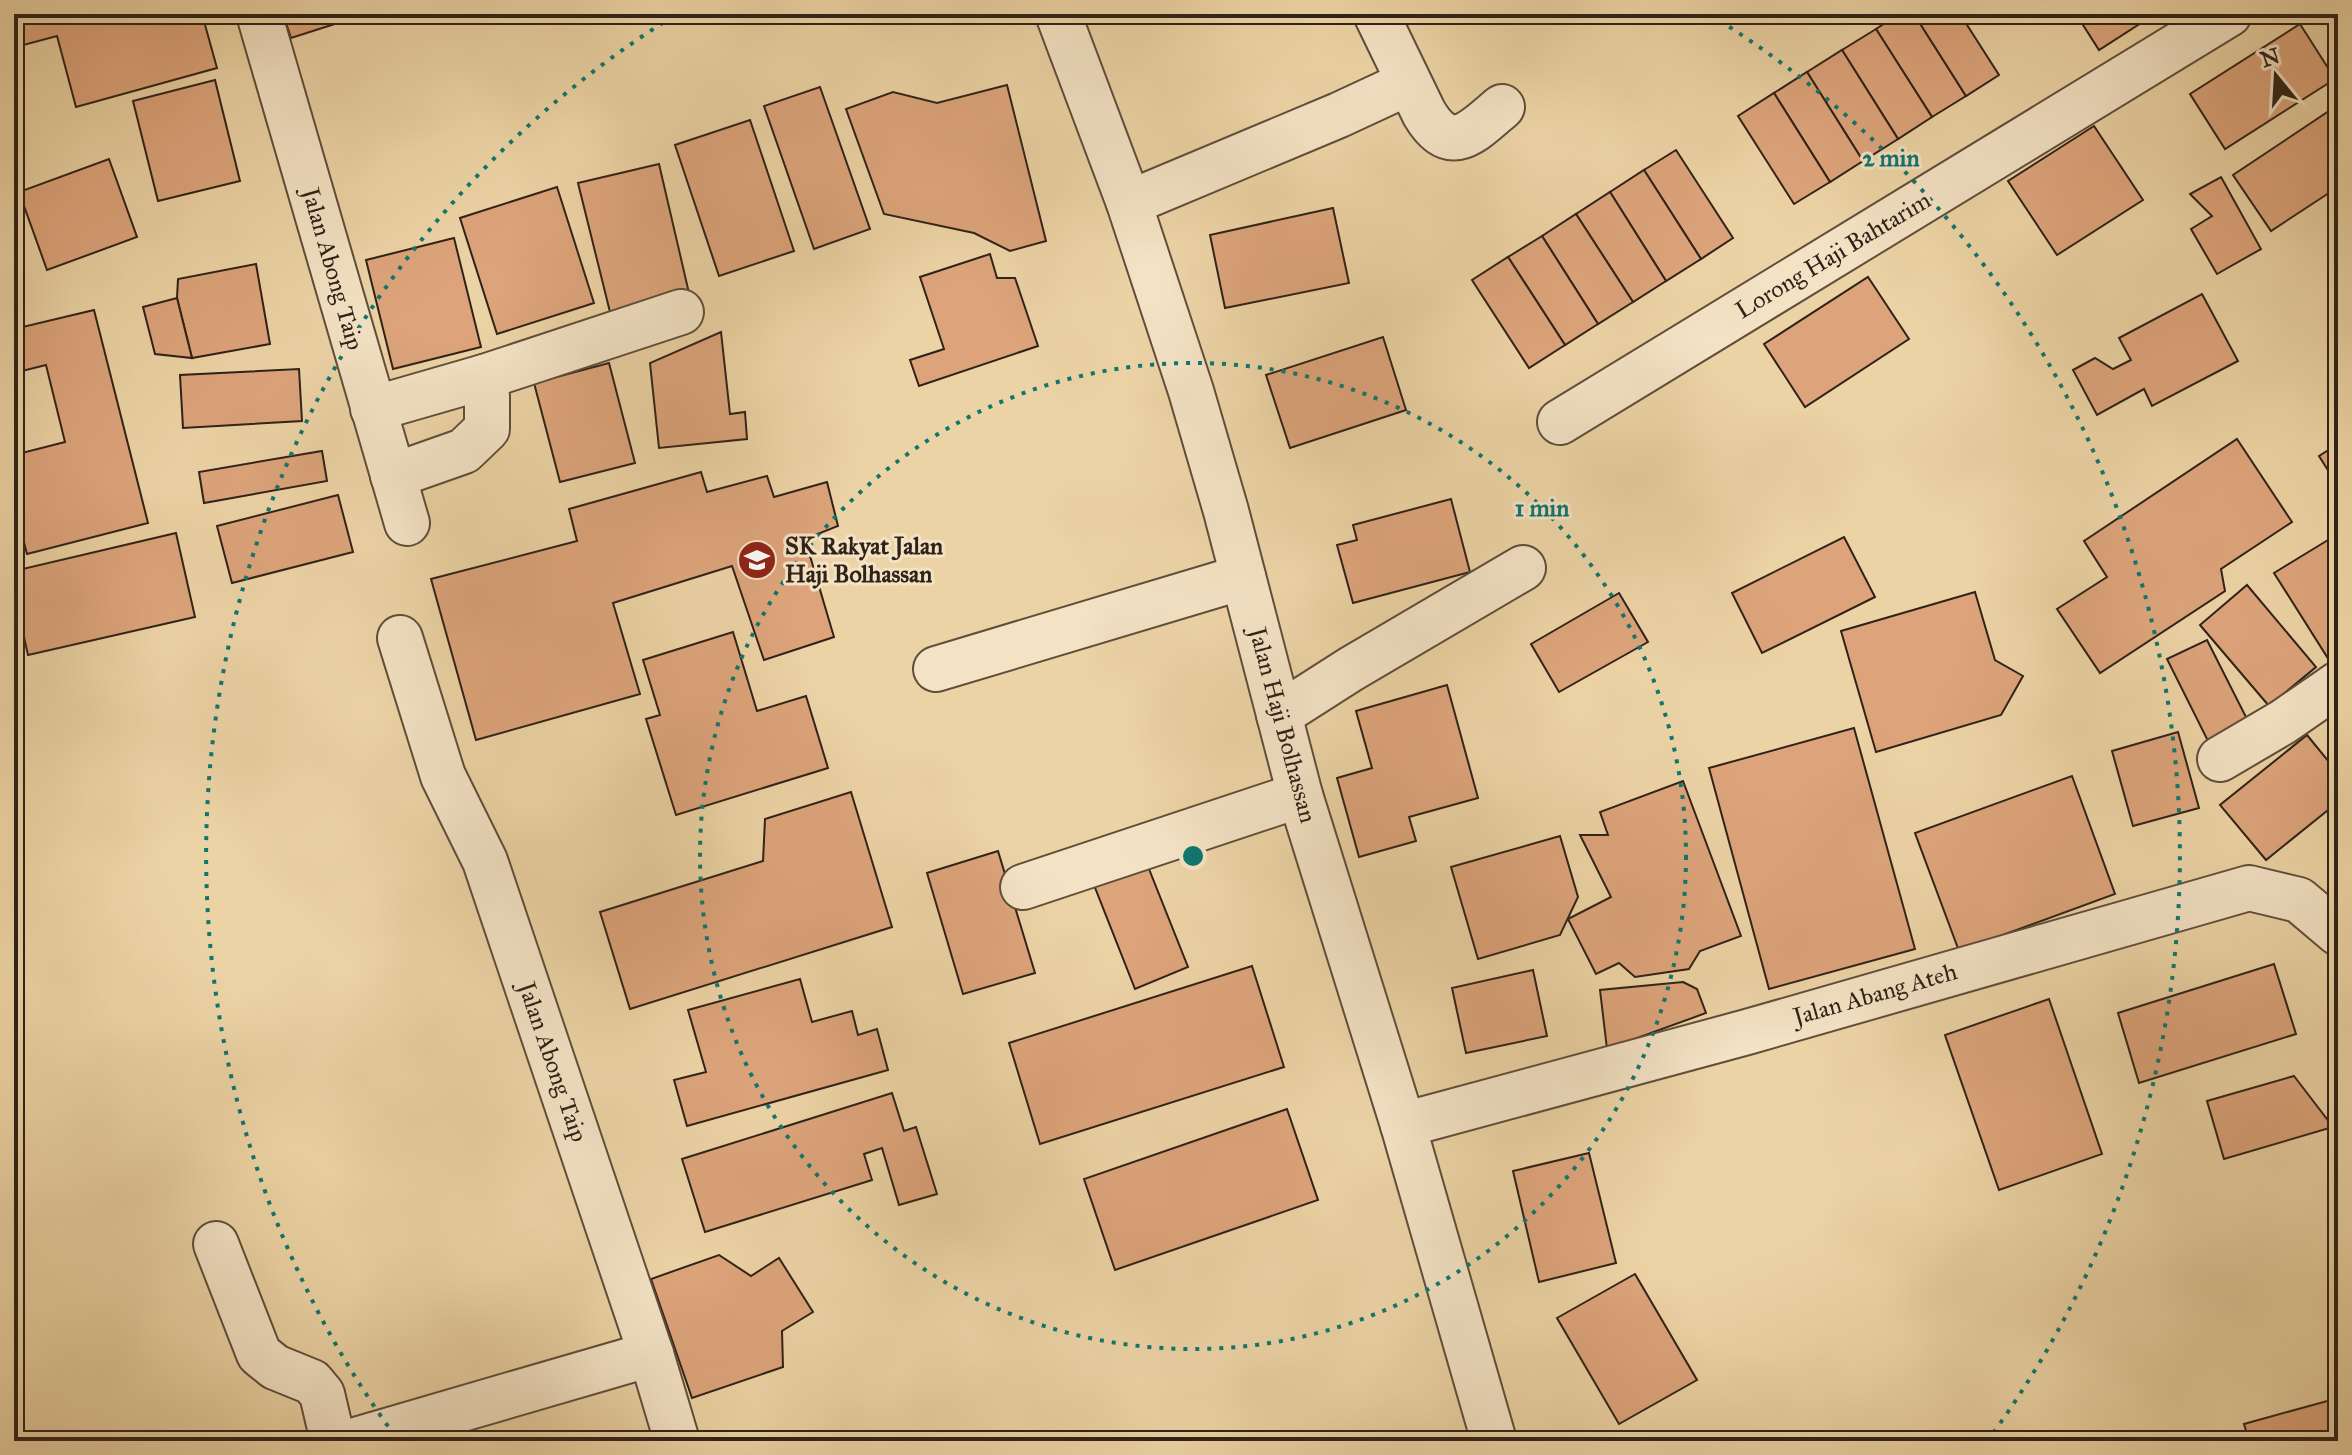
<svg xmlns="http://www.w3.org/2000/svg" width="2352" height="1455" font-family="'IM FELL Great Primer',serif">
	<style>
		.building { fill: #dda47b; stroke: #2f2218; stroke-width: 2 }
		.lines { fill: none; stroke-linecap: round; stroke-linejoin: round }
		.minor-casing { stroke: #5e4e3b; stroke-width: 48 }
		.minor { stroke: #f3e2c4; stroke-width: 44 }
		.ring { fill: none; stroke: #0f766e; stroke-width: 4; stroke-dasharray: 4 8 }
		.labels { text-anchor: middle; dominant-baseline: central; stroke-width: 6; stroke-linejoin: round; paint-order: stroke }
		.street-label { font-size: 24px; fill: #2f2218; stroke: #f3e2c4 }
		.poi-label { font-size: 24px; font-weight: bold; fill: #2f2218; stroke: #f3e2c4; text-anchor: start }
		.centre { fill: #0f766e; stroke: #f3e2c4; stroke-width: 4 }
		.ring-label { font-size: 24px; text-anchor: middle; font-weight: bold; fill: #0f766e; stroke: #f3e2c4; stroke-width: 6; stroke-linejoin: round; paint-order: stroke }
	</style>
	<rect width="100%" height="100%" fill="#ecd3a5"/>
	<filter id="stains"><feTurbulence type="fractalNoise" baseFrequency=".0025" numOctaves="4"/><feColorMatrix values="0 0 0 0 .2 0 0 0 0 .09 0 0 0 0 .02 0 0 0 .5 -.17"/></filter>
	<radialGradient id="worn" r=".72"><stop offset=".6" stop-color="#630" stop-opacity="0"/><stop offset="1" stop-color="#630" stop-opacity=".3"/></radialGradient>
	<!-- building -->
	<g class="building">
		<path d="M 14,14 L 202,14 L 217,68 L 76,107 L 57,36 L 16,47 Z"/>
		<path d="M 283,14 L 366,14 L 291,38 Z"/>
		<path d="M 1899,14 L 1914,14 L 1966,96 L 1932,117 L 1876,29 Z"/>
		<path d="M 1914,14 L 1960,14 L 1999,75 L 1966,96 Z"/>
		<path d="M 2076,14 L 2155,14 L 2099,50 Z"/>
		<path d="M 2300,24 L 2335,79 L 2225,149 L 2190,94 Z"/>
		<path d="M 1876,29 L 1932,117 L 1898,139 L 1842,50 Z"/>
		<path d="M 1842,50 L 1898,139 L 1863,161 L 1807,72 Z"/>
		<path d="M 1807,72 L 1863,161 L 1830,182 L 1774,93 Z"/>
		<path d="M 215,80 L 240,181 L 158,201 L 133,101 Z"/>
		<path d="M 1007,85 L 1046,241 L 1010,251 L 974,233 L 884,214 L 846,109 L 893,92 L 937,103 Z"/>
		<path d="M 820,87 L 870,229 L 814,249 L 764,106 Z"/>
		<path d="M 1774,93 L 1830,182 L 1794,204 L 1738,116 Z"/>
		<path d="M 2332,109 L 2338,118 L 2338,187 L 2271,231 L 2233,175 Z"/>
		<path d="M 750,120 L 794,251 L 719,276 L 675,145 Z"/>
		<path d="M 2094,126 L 2143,200 L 2057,255 L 2008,181 Z"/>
		<path d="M 1676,150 L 1733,238 L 1701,259 L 1644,170 Z"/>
		<path d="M 109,159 L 137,237 L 47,270 L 19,192 Z"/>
		<path d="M 659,164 L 689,293 L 610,312 L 578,183 Z"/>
		<path d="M 1644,170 L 1701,259 L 1666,281 L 1610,192 Z"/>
		<path d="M 2221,177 L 2261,249 L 2217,274 L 2191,229 L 2212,216 L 2190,194 Z"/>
		<path d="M 557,187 L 594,303 L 497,334 L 460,218 Z"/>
		<path d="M 1610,192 L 1666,281 L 1633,302 L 1576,214 Z"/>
		<path d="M 1333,208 L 1349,283 L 1225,308 L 1210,235 Z"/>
		<path d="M 1576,214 L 1633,302 L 1598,324 L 1542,236 Z"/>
		<path d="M 1542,236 L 1598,324 L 1565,345 L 1508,257 Z"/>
		<path d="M 454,238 L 481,347 L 393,369 L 366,260 Z"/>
		<path d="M 990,254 L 997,278 L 1015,278 L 1038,346 L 919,386 L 910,360 L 944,349 L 920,277 Z"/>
		<path d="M 1508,257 L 1565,345 L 1529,368 L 1472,280 Z"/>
		<path d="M 256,264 L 270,344 L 192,358 L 177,298 L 178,279 Z"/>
		<path d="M 1868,277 L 1909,339 L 1805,407 L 1764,344 Z"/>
		<path d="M 2202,294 L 2238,361 L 2152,406 L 2144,389 L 2097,415 L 2073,370 L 2095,358 L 2113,369 L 2131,360 L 2119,338 Z"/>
		<path d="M 177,298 L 192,358 L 155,354 L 143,307 Z"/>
		<path d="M 94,310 L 148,523 L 27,554 L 14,504 L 14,455 L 65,442 L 46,365 L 14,373 L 14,329 Z"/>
		<path d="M 721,332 L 730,414 L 745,412 L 747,439 L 659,448 L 650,363 Z"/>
		<path d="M 1383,337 L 1406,410 L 1290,448 L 1266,375 Z"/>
		<path d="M 609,363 L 635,463 L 560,482 L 534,383 Z"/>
		<path d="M 299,369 L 302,421 L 183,428 L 180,375 Z"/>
		<path d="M 2237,439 L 2292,522 L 2221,569 L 2225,591 L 2100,673 L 2057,609 L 2107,577 L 2084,541 Z"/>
		<path d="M 2338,444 L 2338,486 L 2319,456 Z"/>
		<path d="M 322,451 L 327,481 L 204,503 L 199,472 Z"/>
		<path d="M 701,472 L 707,492 L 767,476 L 774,497 L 827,482 L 838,526 L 805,539 L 834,637 L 764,660 L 732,566 L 613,603 L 640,694 L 476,740 L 431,579 L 577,541 L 569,509 Z"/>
		<path d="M 338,495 L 353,552 L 232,583 L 217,526 Z"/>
		<path d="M 1451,499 L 1470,572 L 1353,603 L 1337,545 L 1357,540 L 1353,525 Z"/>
		<path d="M 176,533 L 195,617 L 28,655 L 14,592 L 14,571 Z"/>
		<path d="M 1844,537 L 1875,597 L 1762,653 L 1732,593 Z"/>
		<path d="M 2328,540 L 2338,556 L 2338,654 L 2329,660 L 2274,573 Z"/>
		<path d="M 2247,585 L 2316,667 L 2269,706 L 2200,625 Z"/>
		<path d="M 1975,592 L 1995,660 L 2023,676 L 2001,715 L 1876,752 L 1841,631 Z"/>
		<path d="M 1619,593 L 1648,642 L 1559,692 L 1531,644 Z"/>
		<path d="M 733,632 L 757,711 L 806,696 L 828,768 L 676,815 L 646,719 L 660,715 L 643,660 Z"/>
		<path d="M 2207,640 L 2248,721 L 2208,741 L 2167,659 Z"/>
		<path d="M 1447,685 L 1478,798 L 1409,817 L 1416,841 L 1359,857 L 1337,778 L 1372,768 L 1356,711 Z"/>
		<path d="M 1854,728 L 1915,949 L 1769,989 L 1709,768 Z"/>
		<path d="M 2178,732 L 2199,808 L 2133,826 L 2112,751 Z"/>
		<path d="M 2307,735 L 2338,773 L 2338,802 L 2266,860 L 2220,805 Z"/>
		<path d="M 2072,776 L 2115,894 L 1959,951 L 1915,833 Z"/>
		<path d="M 1683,781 L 1741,936 L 1700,951 L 1689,969 L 1635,977 L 1619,963 L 1596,974 L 1568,919 L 1611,897 L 1580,835 L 1608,835 L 1600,812 Z"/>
		<path d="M 851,792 L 892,927 L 630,1009 L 600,912 L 763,861 L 765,819 Z"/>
		<path d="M 1560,836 L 1578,897 L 1560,935 L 1478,959 L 1451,867 Z"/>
		<path d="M 998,851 L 1035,973 L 963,994 L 927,873 Z"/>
		<path d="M 1147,864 L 1188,967 L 1135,989 L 1094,885 Z"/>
		<path d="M 2274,964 L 2296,1034 L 2139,1083 L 2118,1013 Z"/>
		<path d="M 1252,966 L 1284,1067 L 1040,1144 L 1009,1043 Z"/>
		<path d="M 1533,970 L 1547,1036 L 1466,1053 L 1452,988 Z"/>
		<path d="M 800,979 L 812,1022 L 852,1011 L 858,1035 L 877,1029 L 888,1070 L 687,1126 L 674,1080 L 706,1072 L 688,1010 Z"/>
		<path d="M 1683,982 L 1697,989 L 1706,1013 L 1607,1049 L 1600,990 Z"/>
		<path d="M 2049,999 L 2102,1154 L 1999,1190 L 1945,1035 Z"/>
		<path d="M 2294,1076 L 2333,1127 L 2224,1159 L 2207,1101 Z"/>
		<path d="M 892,1093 L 904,1131 L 916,1127 L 937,1194 L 899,1205 L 882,1148 L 864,1154 L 872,1180 L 705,1232 L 682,1159 Z"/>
		<path d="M 1287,1109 L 1318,1200 L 1115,1270 L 1084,1179 Z"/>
		<path d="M 1589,1153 L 1616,1263 L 1539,1282 L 1513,1171 Z"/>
		<path d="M 719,1255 L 751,1276 L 779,1258 L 813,1312 L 782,1331 L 783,1367 L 692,1398 L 651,1279 Z"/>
		<path d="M 1635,1274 L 1697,1380 L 1619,1424 L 1557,1318 Z"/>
		<path d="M 2338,1398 L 2338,1441 L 2249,1441 L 2244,1424 Z"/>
	</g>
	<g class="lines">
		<!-- minor casing -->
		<g class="minor-casing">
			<g id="minor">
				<path d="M 259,14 L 407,523"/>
				<path d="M 1058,14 L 1129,203 L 1191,391 L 1226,511 L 1300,795 L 1403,1125 L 1494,1441"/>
				<path d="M 1376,14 L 1424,113 C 1451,159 1474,130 1502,107"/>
				<path d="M 1129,203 L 1339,115 L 1408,83"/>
				<path d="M 373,409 L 484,377 L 681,312"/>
				<path d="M 1560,422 L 2229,14"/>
				<path d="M 393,476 L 464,451 L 487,429 L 487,396 L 484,377"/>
				<path d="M 400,638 L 443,776 L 485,861 L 651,1354 L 677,1441"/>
				<path d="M 936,669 L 1243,577"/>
				<path d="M 1279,715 L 1351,669 L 1523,568"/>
				<path d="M 2220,759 L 2283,722 L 2338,684"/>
				<path d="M 1023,887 L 1300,795"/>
				<path d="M 1403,1125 L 1747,1032 L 2249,888 L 2299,900 L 2338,933"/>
				<path d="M 216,1244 L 259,1354 L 275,1367 L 312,1382 L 322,1394 L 333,1441"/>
				<path d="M 352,1441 L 651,1354"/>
			</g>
		</g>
		<!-- minor -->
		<use href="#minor" class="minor"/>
	</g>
	<!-- distance rings -->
	<g class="ring">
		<circle cx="1193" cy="856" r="493"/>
		<path d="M395 1436A987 987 0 0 1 677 14M1709 14A987 987 0 0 1 1991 1436"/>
	</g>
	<!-- icons -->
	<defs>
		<g id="school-disc" transform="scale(2)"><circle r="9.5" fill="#8f2418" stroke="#f3e2c4"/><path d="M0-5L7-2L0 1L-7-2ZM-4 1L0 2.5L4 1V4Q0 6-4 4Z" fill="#fff"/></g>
	</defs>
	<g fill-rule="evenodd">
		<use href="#school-disc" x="757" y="560"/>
	</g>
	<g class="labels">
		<!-- street labels -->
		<g class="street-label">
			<text transform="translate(1833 255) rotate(-31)">Lorong Haji Bahtarim</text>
			<text transform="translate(333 269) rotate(74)">Jalan Abong Taip</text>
			<text transform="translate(1283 725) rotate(75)">Jalan Haji Bolhassan</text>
			<text transform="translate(1875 994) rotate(-16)">Jalan Abang Ateh</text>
			<text transform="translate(553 1062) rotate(71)">Jalan Abong Taip</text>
		</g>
		<!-- poi labels -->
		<g class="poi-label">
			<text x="785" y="546">SK Rakyat Jalan<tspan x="785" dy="28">Haji Bolhassan</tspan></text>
		</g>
	</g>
	<circle cx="1193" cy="856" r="12" class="centre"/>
	<g class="ring-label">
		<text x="1891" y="166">2 min</text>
		<text x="1542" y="516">1 min</text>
	</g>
	<!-- margin -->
	<rect width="2352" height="1455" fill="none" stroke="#ecd3a5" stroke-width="48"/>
	<rect x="16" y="16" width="2320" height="1423" fill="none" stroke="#2f2218" stroke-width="4"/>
	<rect x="24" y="24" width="2304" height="1407" fill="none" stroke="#2f2218" stroke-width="2"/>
	<!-- north arrow -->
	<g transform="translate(2276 76) rotate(342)" stroke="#f3e2c4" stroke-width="6" paint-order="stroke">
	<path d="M0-6L14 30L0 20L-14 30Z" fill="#2f2218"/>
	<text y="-12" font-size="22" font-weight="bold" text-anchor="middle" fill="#2f2218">N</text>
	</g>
	<rect width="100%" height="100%" filter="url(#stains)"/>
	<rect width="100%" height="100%" fill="url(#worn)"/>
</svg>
